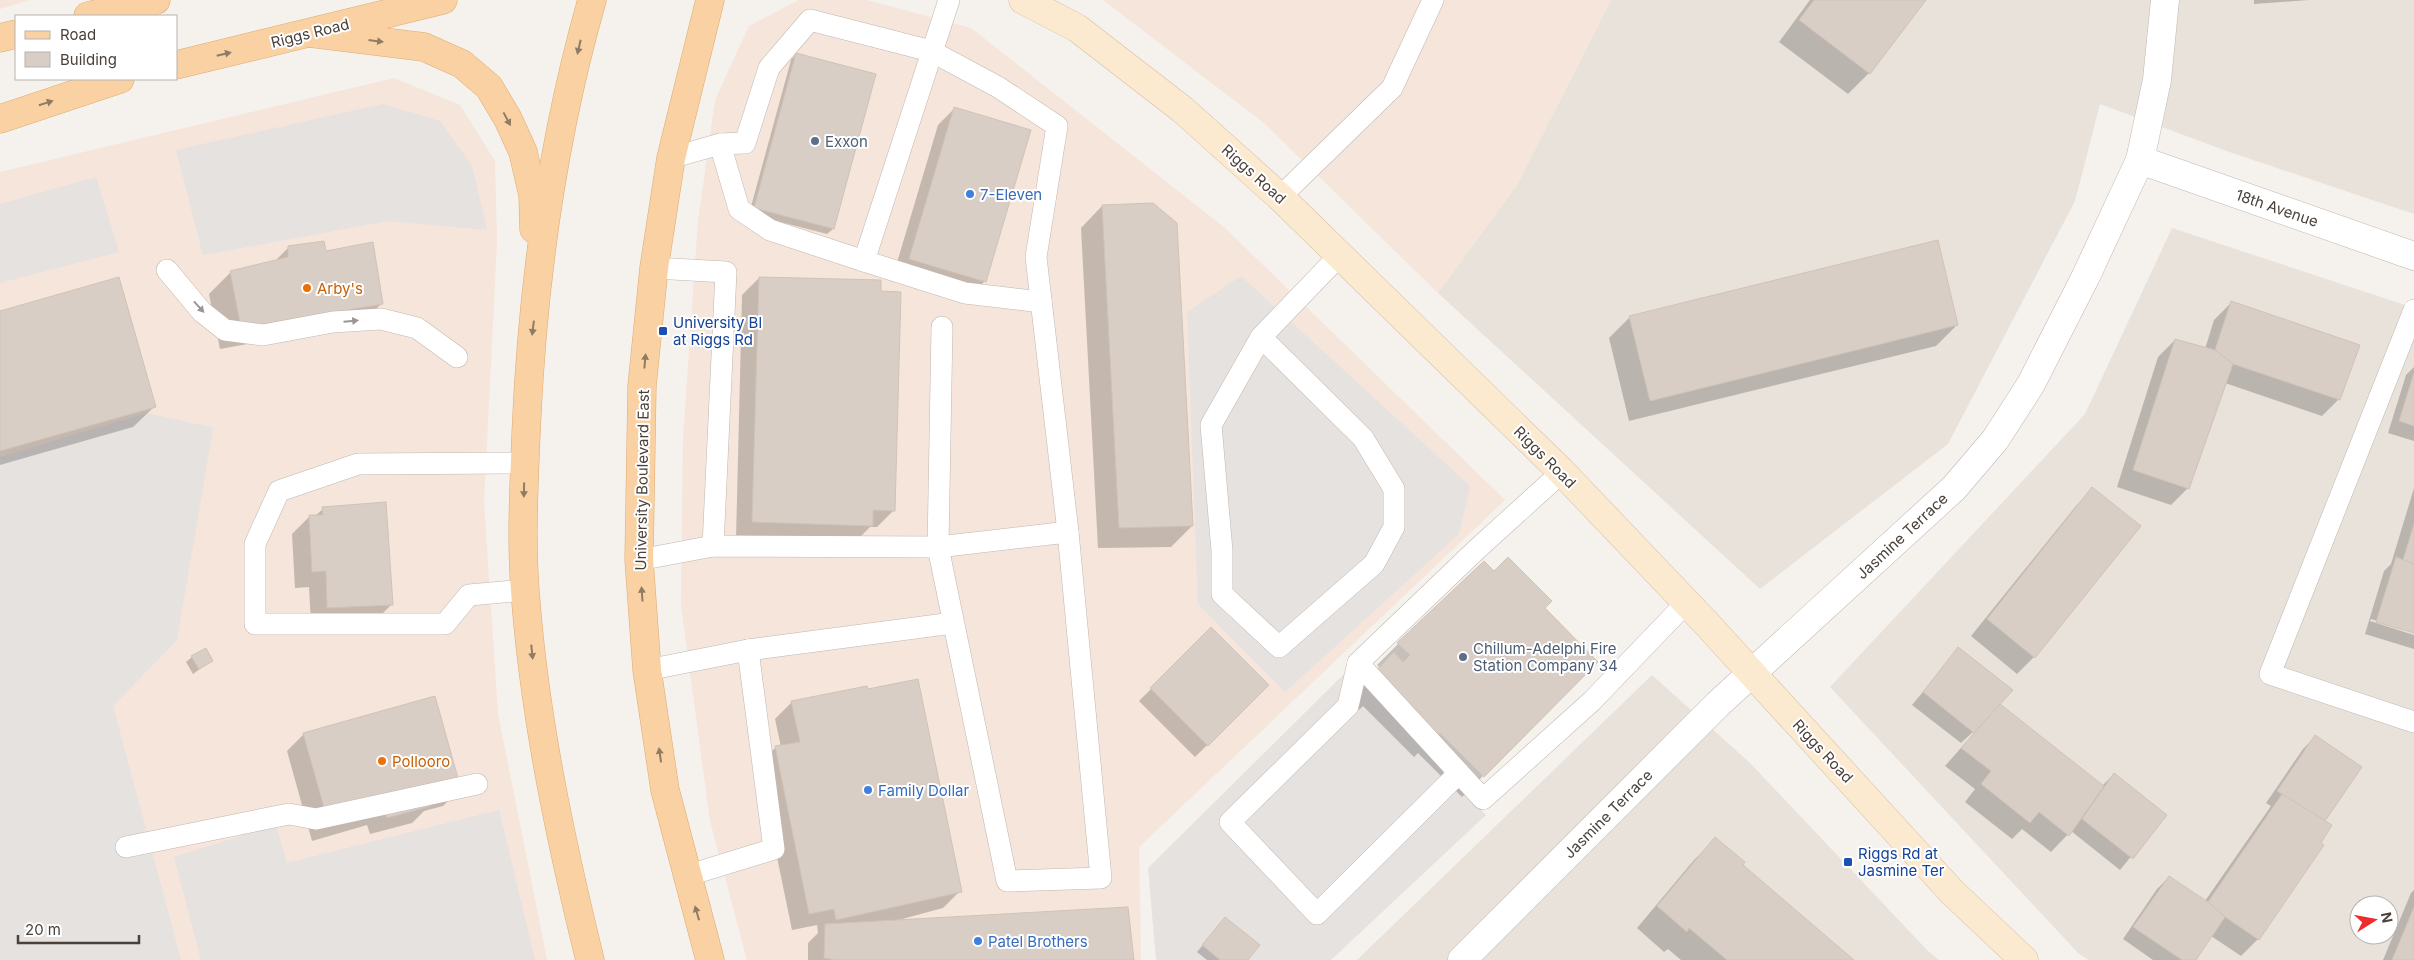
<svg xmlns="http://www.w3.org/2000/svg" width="2414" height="960" font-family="Inter,sans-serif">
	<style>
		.residential { fill: #e9e2db; fill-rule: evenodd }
		.commercial { fill: #f5e5da }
		.parking { fill: #e5e2e0 }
		.shadow { fill: #0003 }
		.building { fill: #d9cec5; stroke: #d1c2b6 }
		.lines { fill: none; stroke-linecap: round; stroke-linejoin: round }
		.service-casing { stroke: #c1b7af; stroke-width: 22 }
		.minor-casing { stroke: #c1b7af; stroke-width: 29 }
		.secondary-casing { stroke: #d5bea1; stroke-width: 29 }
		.primary-casing { stroke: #deab72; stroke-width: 29 }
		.service { stroke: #fff; stroke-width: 21 }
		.minor { stroke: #fff; stroke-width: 28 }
		.secondary { stroke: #fcead0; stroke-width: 28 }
		.primary { stroke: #f9d1a2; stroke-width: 28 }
		.oneway { fill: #907b64 }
		.oneway2 { fill: #9b9693 }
		.service-dot { fill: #5c6f8a; stroke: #fff; stroke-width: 2 }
		.shop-dot { fill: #3f7fe0; stroke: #fff; stroke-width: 2 }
		.food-dot { fill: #e8710a; stroke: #fff; stroke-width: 2 }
		.transit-dot { fill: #1a4fb4; stroke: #fff; stroke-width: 2 }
		.labels { text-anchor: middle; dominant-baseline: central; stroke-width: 4; stroke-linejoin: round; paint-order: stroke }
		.street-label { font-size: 15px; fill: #4a413a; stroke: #fff }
		.service-label { font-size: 15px; fill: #4e5e75; stroke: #fff; text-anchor: start }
		.shop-label { font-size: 15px; fill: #366cbe; stroke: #fff; text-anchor: start }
		.food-label { font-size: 15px; fill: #c56008; stroke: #fff; text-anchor: start }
		.transit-label { font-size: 15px; fill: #164399; stroke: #fff; text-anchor: start }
	</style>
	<rect width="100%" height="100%" fill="#f5f1ec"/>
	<!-- residential -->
	<g class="residential">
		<path d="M 1611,0 L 2414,0 L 2414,214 L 2232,153 L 2100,104 L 2075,201 L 1948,444 L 1760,589 L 1438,293 L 1517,185 Z"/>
		<path d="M 2172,228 L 2414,308 L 2414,960 L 2089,960 L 2079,954 L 1830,687 L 2085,414 ZM 2359,905 L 2389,905 L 2389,935 L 2359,935 Z"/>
		<path d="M 1652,675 L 1749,762 L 1928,951 L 1939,960 L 1357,960 Z"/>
	</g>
	<!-- commercial -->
	<g class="commercial">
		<path d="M 0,0 L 30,0 L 0,9 Z"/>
		<path d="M 799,0 L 867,0 L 971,28 L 1225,228 L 1505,500 L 1139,847 L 1141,960 L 747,960 L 710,821 L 681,605 L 683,439 L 698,221 L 715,100 L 749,26 Z"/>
		<path d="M 1103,0 L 1611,0 L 1517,185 L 1438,293 L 1264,123 Z"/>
		<path d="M 394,78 L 460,105 L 495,161 L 497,242 L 484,503 L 498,714 L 547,960 L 0,960 L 0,172 Z"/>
	</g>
	<!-- parking -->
	<g class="parking">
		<path d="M 383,104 L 440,121 L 472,166 L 487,230 L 388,221 L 203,255 L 176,150 Z"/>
		<path d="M 96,177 L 119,252 L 0,283 L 0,204 Z"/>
		<path d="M 1241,276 L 1470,486 L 1459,534 L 1285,692 L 1198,604 L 1187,312 Z"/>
		<path d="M 147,413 L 213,428 L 177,640 L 113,706 L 181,960 L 0,960 L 0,457 Z"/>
		<path d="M 1349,669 L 1486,815 L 1331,960 L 1156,960 L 1148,868 Z"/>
		<path d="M 499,810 L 535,960 L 201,960 L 174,857 L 276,825 L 287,863 Z"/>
	</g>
	<!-- shadow -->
	<g class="shadow">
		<path d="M 1810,0 L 1925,0 L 1869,73 L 1848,94 L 1779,42 Z"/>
		<path d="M 2254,0 L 2309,0 L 2254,4 Z"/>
		<path d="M 796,54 L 833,229 L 827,234 L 749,214 L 791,60 Z"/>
		<path d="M 955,108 L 985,281 L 968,298 L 893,276 L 938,125 Z"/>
		<path d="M 1102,206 L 1192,526 L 1171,547 L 1098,548 L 1081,228 Z"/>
		<path d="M 289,247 L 325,252 L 382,303 L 361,324 L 220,349 L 209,294 L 230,273 L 275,261 Z"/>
		<path d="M 759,278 L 894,510 L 877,527 L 870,527 L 855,542 L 736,539 L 742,295 Z"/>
		<path d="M 2231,303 L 2339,399 L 2322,416 L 2225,383 L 2188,488 L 2171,505 L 2117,487 L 2158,357 L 2175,340 L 2205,349 L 2214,320 Z"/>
		<path d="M 0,313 L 155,406 L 133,427 L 0,465 Z"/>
		<path d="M 1630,317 L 1957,325 L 1936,346 L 1629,421 L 1609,338 Z"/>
		<path d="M 2414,367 L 2414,441 L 2388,433 L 2406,375 Z"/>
		<path d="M 2414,488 L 2414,632 L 2371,619 L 2370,621 L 2414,635 L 2414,649 L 2365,634 L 2384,571 L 2391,564 Z"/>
		<path d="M 2093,489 L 2034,657 L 2017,674 L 1971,636 L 2076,506 Z"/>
		<path d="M 323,509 L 392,604 L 375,621 L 311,624 L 309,587 L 295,588 L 292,534 L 309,517 L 315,516 Z"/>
		<path d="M 1543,608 L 1597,662 L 1462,797 L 1418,753 L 1414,757 L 1363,706 L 1359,710 L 1348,699 L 1380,668 L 1377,665 L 1398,644 Z"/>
		<path d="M 1211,629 L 1268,685 L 1195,757 L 1139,701 Z"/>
		<path d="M 1959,648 L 1985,722 L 2102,786 L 2114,774 L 2165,815 L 2120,870 L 2071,831 L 2051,852 L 2022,829 L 2012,839 L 1965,802 L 1975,789 L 1945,766 L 1975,732 L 1974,731 L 1961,743 L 1912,705 Z"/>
		<path d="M 192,657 L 211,661 L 193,674 L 186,662 Z"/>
		<path d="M 792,702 L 960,891 L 943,908 L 891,922 L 1133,960 L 808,960 L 808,943 L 818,933 L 817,925 L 792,930 L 758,765 L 775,748 L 781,747 L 775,719 Z"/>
		<path d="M 304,734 L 460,789 L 443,806 L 424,811 L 412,823 L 370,834 L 367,825 L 312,841 L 287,751 Z"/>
		<path d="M 2315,737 L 2324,822 L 2258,939 L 2241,956 L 2211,936 L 2195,960 L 2153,960 L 2123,939 L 2157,889 L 2169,877 L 2205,901 L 2271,806 L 2266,803 L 2303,749 Z"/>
		<path d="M 1716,839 L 1741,865 L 1852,960 L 1681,960 L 1668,949 L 1664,952 L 1637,928 L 1694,860 Z"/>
		<path d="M 2414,890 L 2414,960 L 2383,960 L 2411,893 Z"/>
		<path d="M 1225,918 L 1246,960 L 1207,960 L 1197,952 Z"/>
	</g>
	<!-- building -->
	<g class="building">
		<path d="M 1814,0 L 1926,0 L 1870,74 L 1799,20 Z"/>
		<path d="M 796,53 L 876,74 L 834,229 L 754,208 Z"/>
		<path d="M 954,107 L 1031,130 L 986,282 L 909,259 Z"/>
		<path d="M 1153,203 L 1177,223 L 1193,526 L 1119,528 L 1102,205 Z"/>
		<path d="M 1938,240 L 1958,325 L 1650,401 L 1629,316 Z"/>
		<path d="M 324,241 L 326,251 L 373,242 L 383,304 L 241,328 L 230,271 L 288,257 L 288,246 Z"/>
		<path d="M 119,277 L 156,407 L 0,451 L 0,311 Z"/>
		<path d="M 759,277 L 881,280 L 881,291 L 901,292 L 895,511 L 873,510 L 873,526 L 752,522 Z"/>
		<path d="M 2231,301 L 2360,345 L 2340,400 L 2233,364 L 2215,350 Z"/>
		<path d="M 2175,339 L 2215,350 L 2233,364 L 2189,489 L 2133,470 Z"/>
		<path d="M 2414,373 L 2414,426 L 2399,421 Z"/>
		<path d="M 2092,487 L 2141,526 L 2035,658 L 1987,619 Z"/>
		<path d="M 386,502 L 393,605 L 327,608 L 326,571 L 312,572 L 309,515 L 323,515 L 322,507 Z"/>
		<path d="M 2414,524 L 2414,564 L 2403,560 Z"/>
		<path d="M 1508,557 L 1552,601 L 1545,608 L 1598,662 L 1484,777 L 1440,733 L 1436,737 L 1369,678 L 1394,652 L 1403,662 L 1410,655 L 1397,643 L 1484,561 L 1494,571 Z"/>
		<path d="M 2396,557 L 2414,564 L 2414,633 L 2376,622 Z"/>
		<path d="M 1211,627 L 1269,685 L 1208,746 L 1150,688 Z"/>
		<path d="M 1958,647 L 2013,690 L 1974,733 L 1923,692 Z"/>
		<path d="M 206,648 L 213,661 L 199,669 L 191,656 Z"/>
		<path d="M 918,679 L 962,892 L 836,920 L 834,909 L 809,914 L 775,746 L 800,742 L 791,701 L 867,686 L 868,689 Z"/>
		<path d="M 435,696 L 461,789 L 428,798 L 430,806 L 387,818 L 384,809 L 329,825 L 303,733 Z"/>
		<path d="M 2000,704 L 2104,786 L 2069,836 L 2039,812 L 2030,823 L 1981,784 L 1991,771 L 1961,748 Z"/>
		<path d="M 2315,735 L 2362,767 L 2325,821 L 2277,791 Z"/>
		<path d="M 2114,773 L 2167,815 L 2133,859 L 2082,819 Z"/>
		<path d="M 2282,794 L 2332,825 L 2321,843 L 2324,845 L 2259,940 L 2225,917 L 2208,902 Z"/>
		<path d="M 1715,837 L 1745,862 L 1743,865 L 1854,960 L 1727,960 L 1689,928 L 1687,932 L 1657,906 Z"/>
		<path d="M 2169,876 L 2208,902 L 2225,917 L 2196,960 L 2182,960 L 2133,927 Z"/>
		<path d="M 1128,907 L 1134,960 L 835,960 L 824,958 L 825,924 Z"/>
		<path d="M 2414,907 L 2414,960 L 2392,960 Z"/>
		<path d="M 1225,917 L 1260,945 L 1248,960 L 1220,960 L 1202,945 Z"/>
	</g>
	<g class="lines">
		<!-- service casing -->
		<g class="service-casing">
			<g id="service">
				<path d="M 720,144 L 739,209 L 770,230 L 864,261 L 965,293 L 1041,302"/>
				<path d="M 671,158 L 720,144 L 745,143 L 769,68 L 810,20 L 931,51 L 998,87 L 1057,126 L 1036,257 L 1068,532 L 1101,878 L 1007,881 L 938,547 L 942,327"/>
				<path d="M 1280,197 L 1392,88 L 1433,0"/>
				<path d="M 864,261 L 949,0"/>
				<path d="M 654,268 L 726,272 L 713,546"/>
				<path d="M 167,270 L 202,312 L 225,330 L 263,335 L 333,322 L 381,319 L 417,328 L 457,357"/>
				<path d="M 2414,310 L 2270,674 L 2414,722"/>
				<path d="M 1261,337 L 1363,438 L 1394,489 L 1394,527 L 1374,564 L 1279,647 L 1222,594 L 1222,551 L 1211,425 L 1261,337 L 1339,256"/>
				<path d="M 524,463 L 358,464 L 279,491 L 255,544 L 255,624 L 445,624 L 469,595 L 525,590"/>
				<path d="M 639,560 L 713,546 L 938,547 L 1068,532"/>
				<path d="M 1358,663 L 1483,799 L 1592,701 L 1686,603"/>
				<path d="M 647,670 L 748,650 L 953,623"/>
				<path d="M 1459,773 L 1317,914 L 1230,822 L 1348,706 L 1358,663 L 1476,550 L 1562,472"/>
				<path d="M 126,847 L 289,814 L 316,819 L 477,784"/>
				<path d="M 686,876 L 774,849 L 748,650"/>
			</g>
		</g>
		<!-- minor casing -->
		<g class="minor-casing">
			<g id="minor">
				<path d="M 2140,160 L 2414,256"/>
				<path d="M 1462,960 L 1718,704 L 1954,488 L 1995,440 L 2031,384 L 2086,276 L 2140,160 L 2157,80 L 2165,0"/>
			</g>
		</g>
		<!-- secondary casing -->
		<g class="secondary-casing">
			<path id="secondary" d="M 1023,0 L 1077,28 L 1183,110 L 1280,197 L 1562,472 L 1706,623 L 1952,892 L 2024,960"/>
		</g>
		<!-- primary casing -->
		<g class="primary-casing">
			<g id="primary">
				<path d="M 88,16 L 156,0"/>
				<path d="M 310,33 L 424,47 L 462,64 L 489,87 L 508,119 L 523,152 L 533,195 L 534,229"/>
				<path d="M 0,38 L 16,34"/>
				<path d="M 176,65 L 443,0"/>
				<path d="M 0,119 L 120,79"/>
				<path d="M 590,960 C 560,838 534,715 525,590 C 521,538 524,486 526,434 C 532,288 552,140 592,0"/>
				<path d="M 710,960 L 665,790 L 647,670 L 639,560 L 642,386 L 654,268 L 671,158 L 710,0"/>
			</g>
		</g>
		<!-- service -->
		<use href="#service" class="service"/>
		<!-- minor -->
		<use href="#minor" class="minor"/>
		<!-- secondary -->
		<use href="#secondary" class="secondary"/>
		<!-- primary -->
		<use href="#primary" class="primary"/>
	</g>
	<!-- one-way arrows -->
	<defs><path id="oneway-solid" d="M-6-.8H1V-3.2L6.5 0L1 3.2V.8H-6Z" transform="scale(1.25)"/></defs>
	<g class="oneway">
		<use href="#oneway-solid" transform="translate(376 41) rotate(7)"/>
		<use href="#oneway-solid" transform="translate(579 47) rotate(103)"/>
		<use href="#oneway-solid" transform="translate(224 54) rotate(-13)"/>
		<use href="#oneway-solid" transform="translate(46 103) rotate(-18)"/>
		<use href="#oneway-solid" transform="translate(507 119) rotate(62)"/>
		<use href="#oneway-solid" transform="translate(533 328) rotate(97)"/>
		<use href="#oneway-solid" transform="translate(645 361) rotate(-85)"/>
		<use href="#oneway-solid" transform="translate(524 490) rotate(91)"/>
		<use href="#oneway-solid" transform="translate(642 594) rotate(-94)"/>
		<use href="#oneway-solid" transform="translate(532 652) rotate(84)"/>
		<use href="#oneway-solid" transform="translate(660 755) rotate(-98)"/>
		<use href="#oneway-solid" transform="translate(697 913) rotate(-106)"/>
	</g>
	<g class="oneway2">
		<use href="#oneway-solid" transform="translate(199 307) rotate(48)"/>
		<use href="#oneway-solid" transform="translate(351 321) rotate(-5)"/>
	</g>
	<!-- markers -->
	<g class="service-dot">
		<circle cx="815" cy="141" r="5"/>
		<circle cx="1463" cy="657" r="5"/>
	</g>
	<g class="shop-dot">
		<circle cx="970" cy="194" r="5"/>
		<circle cx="868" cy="790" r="5"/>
		<circle cx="978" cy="941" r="5"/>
	</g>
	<g class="food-dot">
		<circle cx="307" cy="288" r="5"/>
		<circle cx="382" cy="761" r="5"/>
	</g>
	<g class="transit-dot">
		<rect x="658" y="326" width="10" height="10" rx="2.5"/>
		<rect x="1843" y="857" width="10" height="10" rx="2.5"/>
	</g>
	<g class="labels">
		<!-- street labels -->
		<g class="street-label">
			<text transform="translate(310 33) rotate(-14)">Riggs Road</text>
			<text transform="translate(1254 174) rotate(42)">Riggs Road</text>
			<text transform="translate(2277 208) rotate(19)">18th Avenue</text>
			<text transform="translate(1545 457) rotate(45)">Riggs Road</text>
			<text transform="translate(642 480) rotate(-89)">University Boulevard East</text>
			<text transform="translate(1902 536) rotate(-43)">Jasmine Terrace</text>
			<text transform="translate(1823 751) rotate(47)">Riggs Road</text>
			<text transform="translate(1608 814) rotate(-45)">Jasmine Terrace</text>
		</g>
		<!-- service labels -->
		<g class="service-label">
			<text x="825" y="141">Exxon</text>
			<text x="1473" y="648">Chillum-Adelphi Fire<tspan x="1473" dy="17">Station Company 34</tspan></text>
		</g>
		<!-- shop labels -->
		<g class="shop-label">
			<text x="980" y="194">7-Eleven</text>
			<text x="878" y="790">Family Dollar</text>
			<text x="988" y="941">Patel Brothers</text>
		</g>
		<!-- food labels -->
		<g class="food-label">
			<text x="317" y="288">Arby's</text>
			<text x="392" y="761">Pollooro</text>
		</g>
		<!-- transit labels -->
		<g class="transit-label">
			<text x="673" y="322">University Bl<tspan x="673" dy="17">at Riggs Rd</tspan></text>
			<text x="1858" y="853">Riggs Rd at<tspan x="1858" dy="17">Jasmine Ter</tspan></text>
		</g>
	</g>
	<!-- legend -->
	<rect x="15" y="15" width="162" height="65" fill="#ffffff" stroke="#b7b3b0"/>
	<rect x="25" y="31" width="25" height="8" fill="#f9d1a2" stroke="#b7b3b0"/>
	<text x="60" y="40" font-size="15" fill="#4a413a">Road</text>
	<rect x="25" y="52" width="25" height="15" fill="#d9cec5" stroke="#b7b3b0"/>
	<text x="60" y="65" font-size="15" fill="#4a413a">Building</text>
	<!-- north arrow -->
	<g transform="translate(2374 920) rotate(79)"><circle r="24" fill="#ffffff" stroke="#b7b3b0"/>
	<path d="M0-4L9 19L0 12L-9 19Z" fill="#ee2b2f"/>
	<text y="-8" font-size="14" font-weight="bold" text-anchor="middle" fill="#4a413a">N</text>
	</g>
	<!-- scale -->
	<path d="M18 935v8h121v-8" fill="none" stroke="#4a413a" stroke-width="2.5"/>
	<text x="25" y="935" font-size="15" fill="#4a413a" stroke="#ffffff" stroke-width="4" paint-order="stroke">20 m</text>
</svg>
